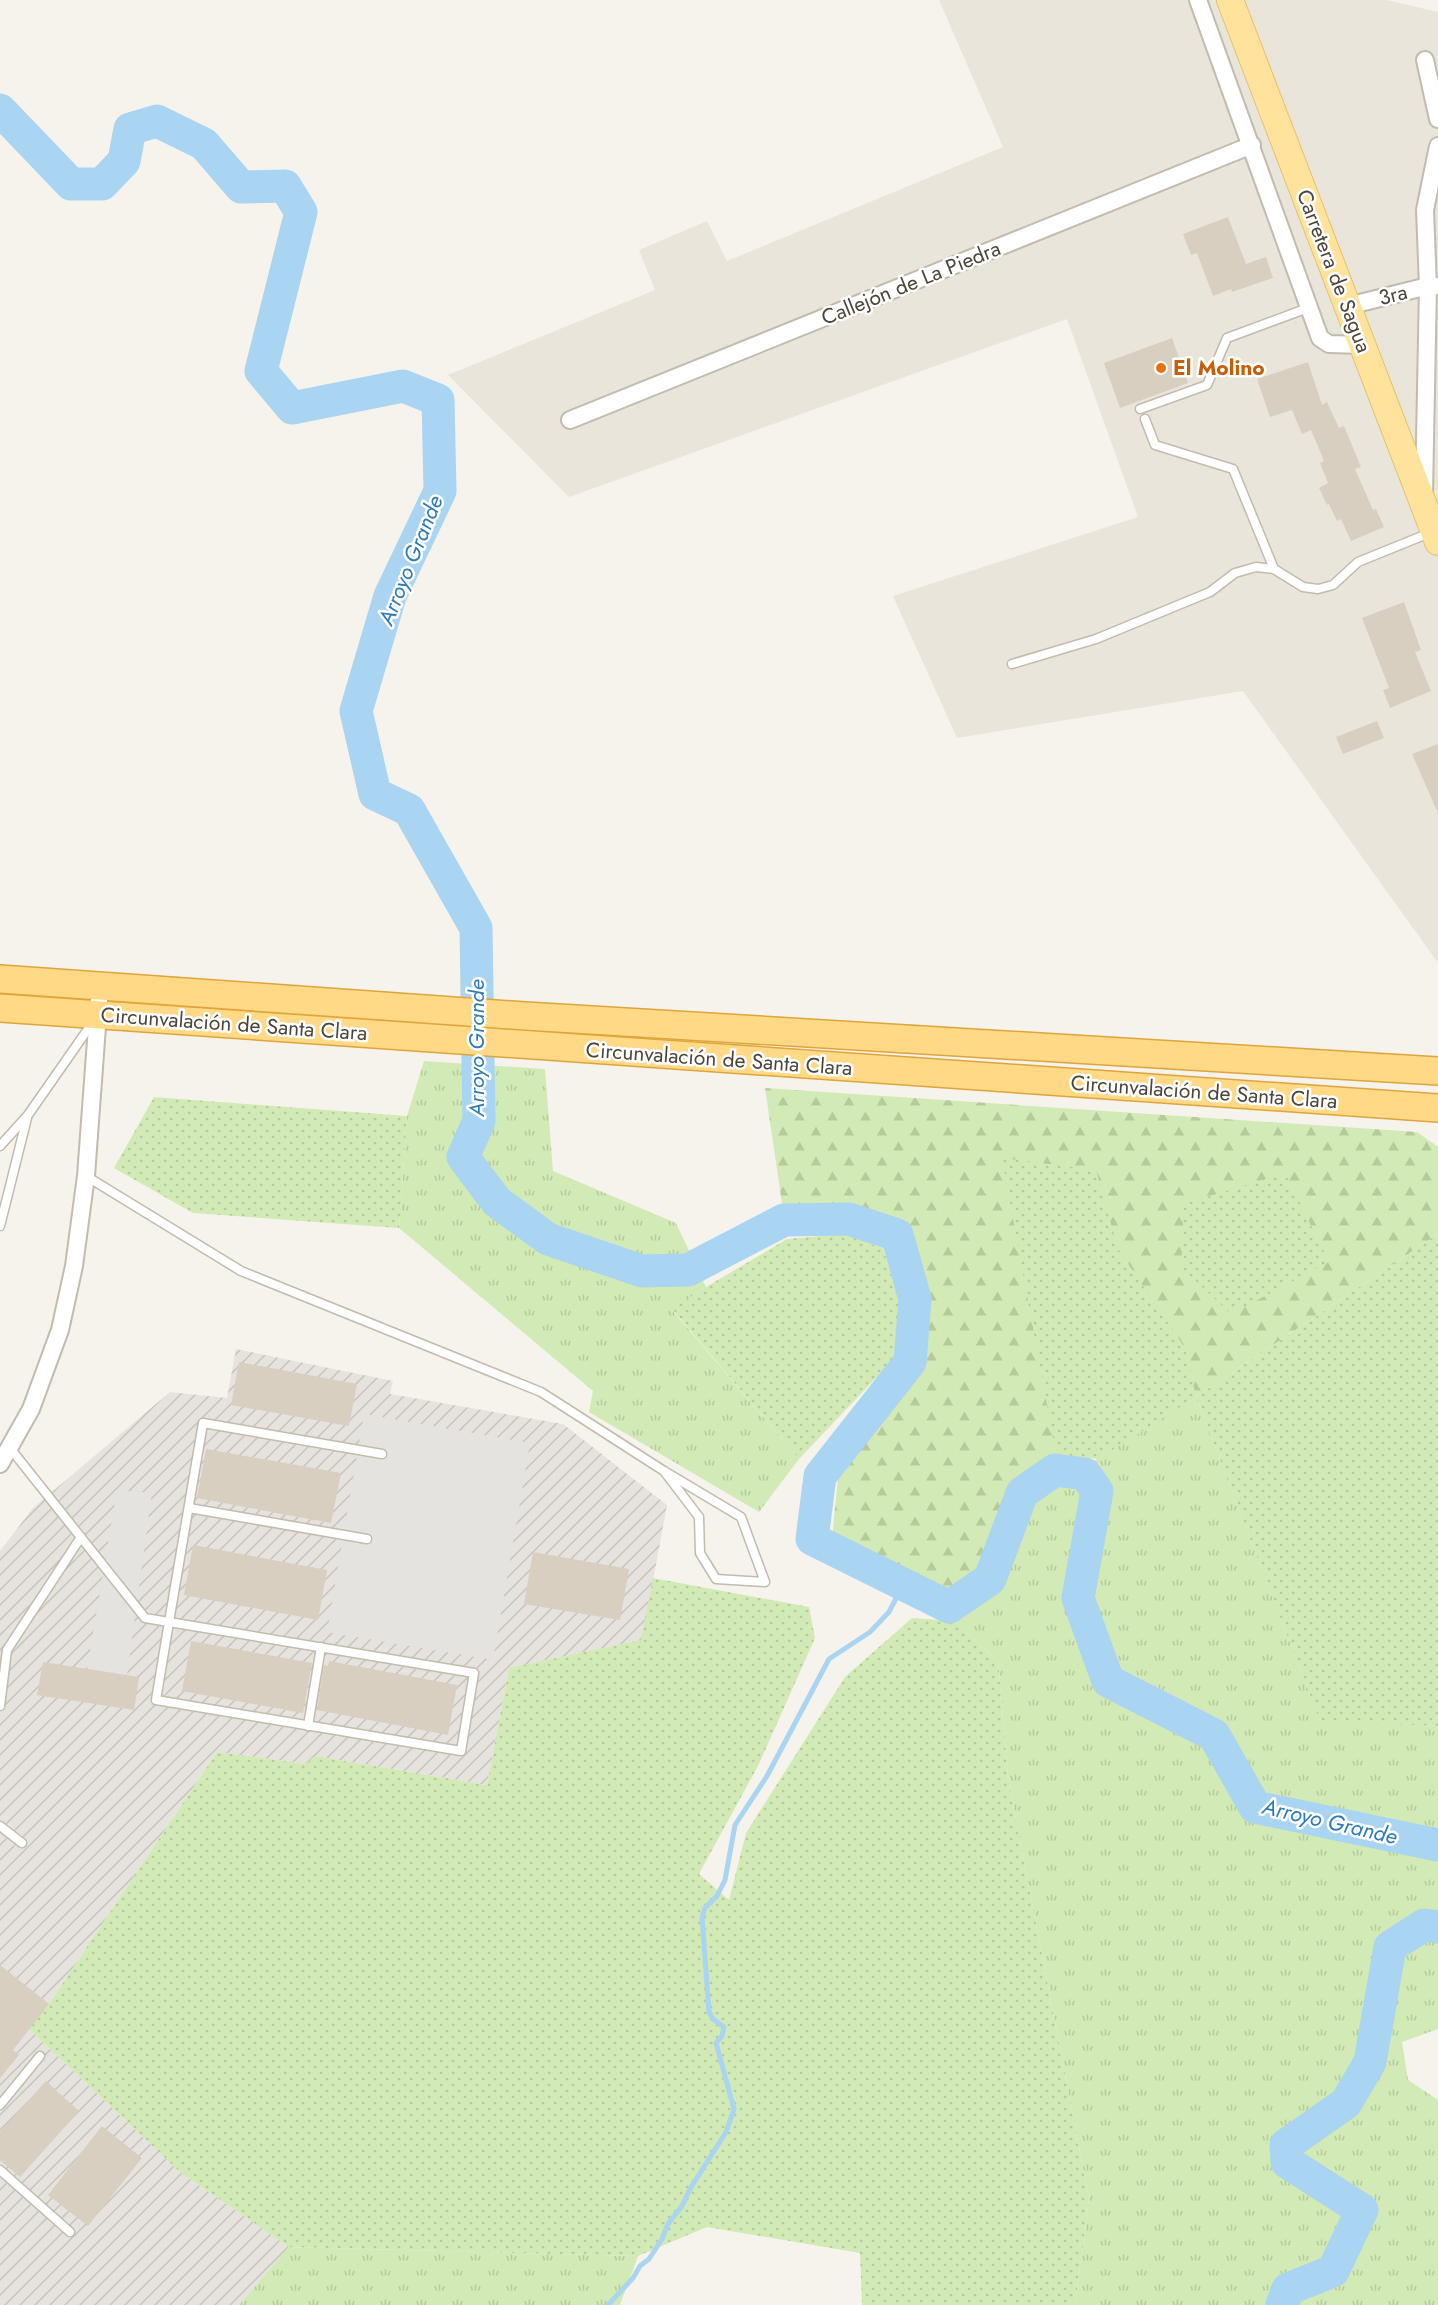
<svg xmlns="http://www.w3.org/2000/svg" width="1438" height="2305" font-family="Jost,sans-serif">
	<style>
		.residential { fill: #eae5da }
		.industrial { fill: url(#industrial-furrows) }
		.grass { fill: url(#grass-tufts) }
		.forest { fill: url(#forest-firs) }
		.garden { fill: url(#garden-dots) }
		.parking { fill: #e5e3e0 }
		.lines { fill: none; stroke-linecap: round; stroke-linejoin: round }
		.stream { stroke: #a9d4f2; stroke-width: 5 }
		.river { stroke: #a9d4f2; stroke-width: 33 }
		.building { fill: #d8cfc1 }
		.service-casing { stroke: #c2bbae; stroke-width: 11 }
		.minor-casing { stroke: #c2bbae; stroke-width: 20 }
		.primary-casing { stroke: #e6c16a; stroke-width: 28 }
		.trunk-casing { stroke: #e0a43c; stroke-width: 30 }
		.service { stroke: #fff; stroke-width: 8 }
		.minor { stroke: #fff; stroke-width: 16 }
		.primary { stroke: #ffe39c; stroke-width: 26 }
		.trunk { stroke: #ffd985; stroke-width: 27 }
		.food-dot { fill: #e8710a; stroke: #fff; stroke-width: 2 }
		.labels { text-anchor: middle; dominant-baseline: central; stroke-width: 5; stroke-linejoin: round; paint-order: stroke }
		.street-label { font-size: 21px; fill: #4b4439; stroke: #fff }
		.food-label { font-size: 21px; font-weight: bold; fill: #c56008; stroke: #fff; text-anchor: start }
		.water-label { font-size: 22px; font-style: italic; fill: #2e7ab2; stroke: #fff }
	</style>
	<defs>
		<pattern id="industrial-furrows" width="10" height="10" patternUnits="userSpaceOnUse" patternTransform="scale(1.5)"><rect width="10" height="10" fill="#e6e2dd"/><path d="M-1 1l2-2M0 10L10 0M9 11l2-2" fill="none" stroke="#c7c3be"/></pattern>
		<pattern id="grass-tufts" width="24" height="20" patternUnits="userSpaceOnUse" patternTransform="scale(1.5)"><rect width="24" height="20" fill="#d2eab5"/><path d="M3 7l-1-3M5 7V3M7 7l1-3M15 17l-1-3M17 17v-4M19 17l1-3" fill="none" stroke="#b6ca9c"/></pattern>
		<pattern id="forest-firs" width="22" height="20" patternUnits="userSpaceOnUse" patternTransform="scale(1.5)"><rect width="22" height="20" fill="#d2eab5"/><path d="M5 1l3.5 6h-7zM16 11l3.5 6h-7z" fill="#b6ca9c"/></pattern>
		<pattern id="garden-dots" width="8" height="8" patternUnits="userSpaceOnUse" patternTransform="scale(1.5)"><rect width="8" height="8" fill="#d2eab5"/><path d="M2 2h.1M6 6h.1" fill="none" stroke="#b6ca9c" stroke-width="1.8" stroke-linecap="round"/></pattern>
	</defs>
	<rect width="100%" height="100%" fill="#f6f3ec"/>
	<!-- residential -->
	<path class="residential" d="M 939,0 L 1387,0 L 1438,12 L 1438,963 L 1243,691 L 957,738 L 893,596 L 1138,517 L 1067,319 L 569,497 L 448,375 L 655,290 L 639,250 L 707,221 L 727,261 L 1003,147 Z"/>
	<!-- industrial -->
	<path class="industrial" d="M 236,1349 L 393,1381 L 390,1394 L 563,1424 L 667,1505 L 642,1640 L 509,1668 L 487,1785 L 315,1756 L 306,1764 L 217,1752 L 49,2004 L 29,2029 L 180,2172 L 289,2247 L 239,2305 L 0,2305 L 0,1551 L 33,1508 L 170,1392 L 227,1398 Z"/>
	<!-- grass -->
	<g class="grass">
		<path d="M 424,1061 L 545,1069 L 553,1171 L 676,1223 L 706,1287 L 672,1310 L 799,1459 L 759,1512 L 589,1412 L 593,1391 L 399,1228 L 407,1116 Z"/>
		<path d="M 1196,1397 L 1320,1720 L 1438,1726 L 1438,2029 L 1402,2042 L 1408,2080 L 1438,2100 L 1438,2305 L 1075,2305 L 1089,2199 L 1008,1778 L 998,1661 L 954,1621 L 1010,1572 L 1032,1500 Z"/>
		<path d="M 289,2247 L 638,2256 L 620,2305 L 239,2305 Z"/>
	</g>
	<!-- forest -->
	<path class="forest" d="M 765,1088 L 1417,1132 L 1438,1147 L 1438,1234 L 1196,1397 L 1098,1459 L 1056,1454 L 1017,1482 L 980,1571 L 945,1593 L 832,1538 L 838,1478 L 921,1370 L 926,1302 L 909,1231 L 847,1208 L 783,1210 Z"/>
	<!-- garden -->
	<g class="garden">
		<path d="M 154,1097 L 407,1116 L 399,1228 L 193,1213 L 114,1168 Z"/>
		<path d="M 1002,1158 L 1096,1170 L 1118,1249 L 1185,1348 L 1196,1397 L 1438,1234 L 1438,1726 L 1320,1721 L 1196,1397 L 1098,1459 L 1056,1454 Z"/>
		<path d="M 1285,1173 L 1329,1262 L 1231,1314 L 1181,1267 L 1184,1204 Z"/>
		<path d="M 843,1234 L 883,1248 L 900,1304 L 894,1359 L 799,1459 L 672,1309 L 706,1287 L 787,1239 Z"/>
		<path d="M 653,1578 L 809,1607 L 815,1638 L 759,1764 L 699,1874 L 729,1900 L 746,1833 L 845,1677 L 912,1618 L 954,1621 L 998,1661 L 1008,1778 L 1089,2199 L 1075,2305 L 862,2305 L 860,2253 L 707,2227 L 638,2256 L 289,2247 L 180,2172 L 29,2029 L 49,2004 L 217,1752 L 306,1764 L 315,1756 L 487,1785 L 509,1668 L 641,1640 Z"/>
	</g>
	<!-- parking -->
	<g class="parking">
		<path d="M 364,1414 L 530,1443 L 493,1660 L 327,1632 Z"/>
		<path d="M 117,1490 L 152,1493 L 127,1675 L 87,1669 Z"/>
	</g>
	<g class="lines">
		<!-- stream -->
		<path class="stream" d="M 608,2305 L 633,2278 L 640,2266 L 649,2259 L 662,2239 L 668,2224 L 682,2206 L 690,2189 L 726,2132 L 734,2109 L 716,2043 L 722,2036 L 724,2027 L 713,2019 L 709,2012 L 702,1917 L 705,1908 L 717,1896 L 725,1880 L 735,1825 L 767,1776 L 829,1659 L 870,1632 L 889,1612 L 903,1585"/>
		<!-- river -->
		<g class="river">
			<path d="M 0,110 L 71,184 L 102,184 L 124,161 L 130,129 L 157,121 L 204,144 L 241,187 L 285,186 L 301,212 L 261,371 L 292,408 L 403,386 L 438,400 L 440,491 L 390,596 L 356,711 L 375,794 L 409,810 L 476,928 L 479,1121 L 463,1157 L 497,1202 L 548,1239 L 642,1271 L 688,1270 L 784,1220 L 849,1219 L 897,1235 L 915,1299 L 910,1362 L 820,1476 L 812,1539 L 949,1607 L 990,1579 L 1022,1493 L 1055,1470 L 1085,1474 L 1097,1491 L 1078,1598 L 1108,1681 L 1214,1735 L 1255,1807 L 1438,1845"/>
			<path d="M 1282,2305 L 1288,2289 L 1333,2271 L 1362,2210 L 1287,2162 L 1286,2145 L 1346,2103 L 1370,2062 L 1390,1947 L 1424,1925 L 1438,1927"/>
		</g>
	</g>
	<!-- building -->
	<g class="building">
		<path d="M 1228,217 L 1246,264 L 1266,257 L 1273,278 L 1232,292 L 1231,289 L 1213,296 L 1197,253 L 1191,255 L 1183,234 Z"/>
		<path d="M 1172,338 L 1188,383 L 1120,408 L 1104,363 Z"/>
		<path d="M 1308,362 L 1322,405 L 1327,402 L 1339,428 L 1344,426 L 1361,467 L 1355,469 L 1373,510 L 1376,509 L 1384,527 L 1351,541 L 1341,519 L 1337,521 L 1329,504 L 1327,505 L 1319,488 L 1328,483 L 1320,463 L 1324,461 L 1311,430 L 1302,434 L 1292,410 L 1270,417 L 1257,379 Z"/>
		<path d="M 1404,602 L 1421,650 L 1415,652 L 1431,691 L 1390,708 L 1383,690 L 1389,688 L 1362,618 Z"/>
		<path d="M 1377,721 L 1384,738 L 1343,754 L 1336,737 Z"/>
		<path d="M 1438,744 L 1438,813 L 1412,754 Z"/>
		<path d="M 239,1362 L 357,1384 L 349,1426 L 231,1405 Z"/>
		<path d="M 206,1449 L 341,1473 L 331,1523 L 197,1498 Z"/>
		<path d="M 193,1545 L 327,1570 L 318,1620 L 184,1595 Z"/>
		<path d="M 533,1552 L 629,1569 L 620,1620 L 524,1604 Z"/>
		<path d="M 191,1641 L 312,1663 L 303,1713 L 182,1691 Z"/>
		<path d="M 329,1661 L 457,1685 L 448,1735 L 317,1710 L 324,1665 L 328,1666 Z"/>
		<path d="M 43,1662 L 139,1677 L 134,1710 L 37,1695 Z"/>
		<path d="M 0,1965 L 49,2004 L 13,2050 L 19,2055 L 0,2078 Z"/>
		<path d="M 46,2081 L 79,2111 L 20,2177 L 0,2160 L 0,2132 Z"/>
		<path d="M 102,2126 L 142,2158 L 88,2226 L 48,2195 Z"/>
	</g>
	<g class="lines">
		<!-- service casing -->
		<g class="service-casing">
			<g id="service">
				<path d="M 1140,409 L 1207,385 L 1227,338 L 1308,308"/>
				<path d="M 1145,419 L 1155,445 L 1233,469 L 1274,569"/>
				<path d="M 1012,664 L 1096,639 L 1210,592 L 1235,573 L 1256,567 L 1274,569 L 1303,587 L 1318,589 L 1333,585 L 1358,562 L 1432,532"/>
				<path d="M 0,1146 L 28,1115 L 95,1019"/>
				<path d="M 86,1176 L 241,1271 L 541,1392 L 664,1471 L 741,1517 L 765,1582 L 716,1579 L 700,1553 L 699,1517 L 664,1471"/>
				<path d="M 0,1226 L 27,1118"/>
				<path d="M 10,1448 L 145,1618 L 169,1622 L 156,1700 L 461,1751 L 474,1673 L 169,1622 L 203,1423 L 382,1454"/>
				<path d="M 189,1508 L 367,1539"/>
				<path d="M 0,1706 L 7,1650 L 81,1537"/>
				<path d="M 308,1726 L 321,1647"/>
				<path d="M 0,1826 L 22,1843"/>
				<path d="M 0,2105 L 40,2056"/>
				<path d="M 0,2170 L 70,2232"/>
			</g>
		</g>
		<!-- minor casing -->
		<g class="minor-casing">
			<g id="minor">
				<path d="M 1198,0 L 1320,338 L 1329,344 L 1363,345"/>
				<path d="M 1425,60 L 1438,119"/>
				<path d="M 1348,306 L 1428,286 L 1438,286"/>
				<path d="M 570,420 L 1252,145"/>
				<path d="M 1424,492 L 1428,286 L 1425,210 L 1438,146"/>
				<path d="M 0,1464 L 31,1409 L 60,1330 L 74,1266 L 86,1176 L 100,986"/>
			</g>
		</g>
		<!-- primary casing -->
		<g class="primary-casing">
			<path id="primary" d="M 1230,0 L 1438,542"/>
		</g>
		<!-- trunk casing -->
		<g class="trunk-casing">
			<g id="trunk">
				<path d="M 0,979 L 525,1016 L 1438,1071"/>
				<path d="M 0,1008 L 1438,1108"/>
			</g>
		</g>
		<!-- service -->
		<use href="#service" class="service"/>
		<!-- minor -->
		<use href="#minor" class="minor"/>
		<!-- primary -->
		<use href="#primary" class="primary"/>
		<!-- trunk -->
		<use href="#trunk" class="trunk"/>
	</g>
	<!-- markers -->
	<circle class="food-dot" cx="1161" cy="368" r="6"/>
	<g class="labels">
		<!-- street labels -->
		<g class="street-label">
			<text transform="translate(1334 271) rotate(69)">Carretera de Sagua</text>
			<text transform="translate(911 283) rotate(-22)">Callejón de La Piedra</text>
			<text transform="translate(1393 295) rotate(-14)">3ra</text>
			<text transform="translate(234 1024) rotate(4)">Circunvalación de Santa Clara</text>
			<text transform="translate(719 1059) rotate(4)">Circunvalación de Santa Clara</text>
			<text transform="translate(1204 1092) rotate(4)">Circunvalación de Santa Clara</text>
		</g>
		<!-- food labels -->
		<g class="food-label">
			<text x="1173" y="368">El Molino</text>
		</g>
		<!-- water labels -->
		<g class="water-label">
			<text transform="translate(410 560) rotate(-68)">Arroyo Grande</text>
			<text transform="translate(476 1048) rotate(-90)">Arroyo Grande</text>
			<text transform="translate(1330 1821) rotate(13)">Arroyo Grande</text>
		</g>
	</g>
</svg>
